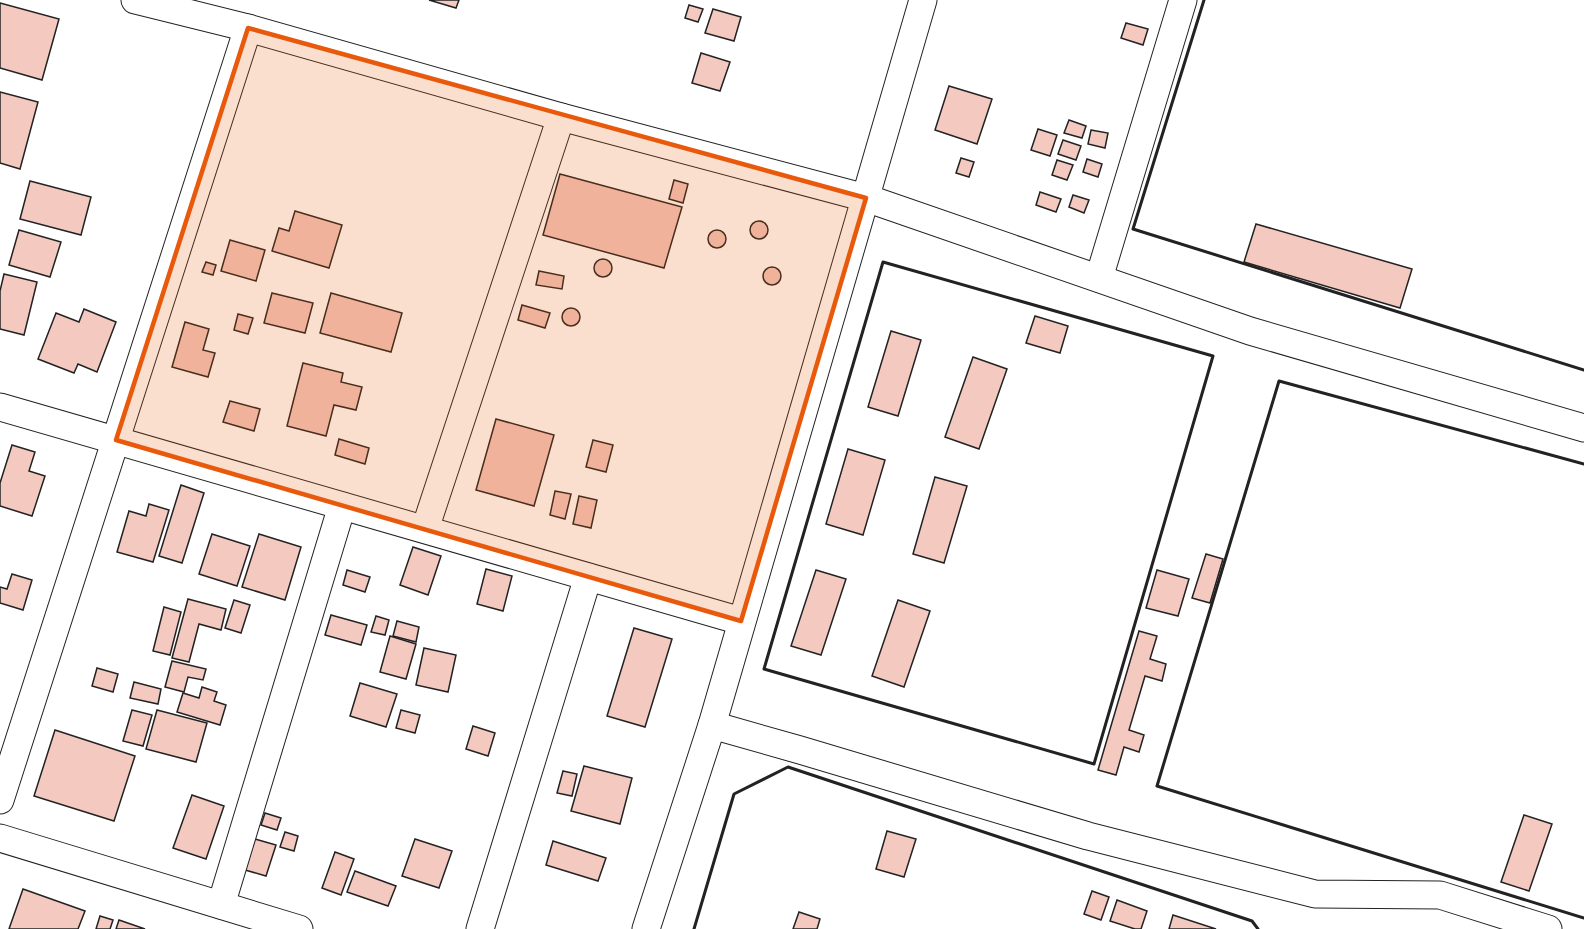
<svg xmlns="http://www.w3.org/2000/svg" width="1584" height="929" font-family="'IBM Plex Sans',sans-serif">
	<style>
		.building { fill: #f3c9c0; stroke: #222; stroke-width: 1.5 }
		.lines { fill: none; stroke-linecap: round; stroke-linejoin: round }
		.street-casing { stroke: #222; stroke-width: 29 }
		.street { stroke: #fff; stroke-width: 27 }
		.wall { stroke: #222; stroke-width: 3 }
		.marked { fill: #e8590c; fill-opacity: 0.2; stroke: #e8590c; stroke-width: 4.5; stroke-linejoin: round }
	</style>
	<rect width="100%" height="100%" fill="#fff"/>
	<!-- building -->
	<g class="building">
		<path d="M 429,0 L 459,0 L 456,8 Z"/>
		<path d="M 0,3 L 59,19 L 42,80 L 0,68 Z"/>
		<path d="M 689,5 L 703,9 L 698,22 L 685,18 Z"/>
		<path d="M 713,9 L 741,17 L 734,41 L 705,33 Z"/>
		<path d="M 1126,23 L 1148,29 L 1143,45 L 1121,38 Z"/>
		<path d="M 701,53 L 730,62 L 720,91 L 692,83 Z"/>
		<path d="M 949,86 L 992,99 L 977,144 L 935,130 Z"/>
		<path d="M 0,92 L 38,102 L 20,169 L 0,163 Z"/>
		<path d="M 1069,120 L 1086,126 L 1082,138 L 1064,133 Z"/>
		<path d="M 1038,129 L 1057,135 L 1050,156 L 1031,150 Z"/>
		<path d="M 1091,130 L 1108,133 L 1105,148 L 1088,144 Z"/>
		<path d="M 1063,140 L 1081,146 L 1076,160 L 1058,154 Z"/>
		<path d="M 961,158 L 974,162 L 969,177 L 956,173 Z"/>
		<path d="M 1087,159 L 1102,164 L 1098,177 L 1083,172 Z"/>
		<path d="M 1057,160 L 1073,165 L 1067,180 L 1052,175 Z"/>
		<path d="M 560,174 L 682,207 L 664,268 L 543,235 Z"/>
		<path d="M 674,180 L 688,184 L 683,203 L 669,199 Z"/>
		<path d="M 30,181 L 91,197 L 81,235 L 20,219 Z"/>
		<path d="M 1040,192 L 1061,199 L 1056,212 L 1036,205 Z"/>
		<path d="M 1073,195 L 1089,200 L 1084,213 L 1069,207 Z"/>
		<path d="M 295,211 L 342,225 L 329,268 L 272,251 L 279,228 L 289,231 Z"/>
		<circle cx="759" cy="230" r="9"/>
		<path d="M 1256,224 L 1412,269 L 1400,308 L 1244,262 Z"/>
		<circle cx="717" cy="239" r="9"/>
		<path d="M 19,230 L 61,242 L 50,277 L 9,265 Z"/>
		<path d="M 230,240 L 265,250 L 256,281 L 221,271 Z"/>
		<circle cx="603" cy="268" r="9"/>
		<path d="M 206,262 L 216,265 L 213,275 L 202,272 Z"/>
		<circle cx="772" cy="276" r="9"/>
		<path d="M 539,271 L 564,276 L 562,289 L 536,285 Z"/>
		<path d="M 4,274 L 37,282 L 24,335 L 0,329 L 0,291 Z"/>
		<path d="M 272,293 L 313,303 L 305,333 L 264,323 Z"/>
		<path d="M 331,293 L 402,313 L 391,352 L 320,333 Z"/>
		<path d="M 522,305 L 550,313 L 545,328 L 518,320 Z"/>
		<circle cx="571" cy="317" r="9"/>
		<path d="M 84,309 L 116,322 L 97,372 L 78,364 L 74,373 L 38,359 L 56,313 L 79,322 Z"/>
		<path d="M 238,314 L 253,318 L 248,334 L 234,330 Z"/>
		<path d="M 1035,316 L 1068,326 L 1060,353 L 1026,343 Z"/>
		<path d="M 185,322 L 209,329 L 203,350 L 215,353 L 208,377 L 172,367 Z"/>
		<path d="M 891,331 L 921,340 L 898,416 L 868,407 Z"/>
		<path d="M 973,357 L 1007,369 L 979,449 L 945,437 Z"/>
		<path d="M 303,363 L 343,373 L 341,382 L 362,387 L 356,410 L 334,405 L 326,436 L 287,426 Z"/>
		<path d="M 230,401 L 260,409 L 254,431 L 223,422 Z"/>
		<path d="M 496,419 L 554,435 L 534,506 L 476,490 Z"/>
		<path d="M 339,439 L 369,448 L 365,464 L 335,455 Z"/>
		<path d="M 593,440 L 613,445 L 606,472 L 586,467 Z"/>
		<path d="M 12,445 L 35,452 L 29,471 L 45,476 L 32,516 L 0,506 L 0,483 Z"/>
		<path d="M 848,449 L 885,460 L 863,535 L 826,524 Z"/>
		<path d="M 935,477 L 967,486 L 944,563 L 913,554 Z"/>
		<path d="M 181,485 L 204,493 L 182,563 L 159,556 Z"/>
		<path d="M 555,491 L 571,494 L 565,519 L 550,515 Z"/>
		<path d="M 579,496 L 597,500 L 591,528 L 573,524 Z"/>
		<path d="M 149,504 L 169,510 L 153,562 L 117,552 L 129,511 L 146,516 Z"/>
		<path d="M 212,534 L 250,546 L 237,586 L 199,574 Z"/>
		<path d="M 259,534 L 301,547 L 285,600 L 242,587 Z"/>
		<path d="M 413,547 L 441,556 L 428,595 L 400,585 Z"/>
		<path d="M 1206,554 L 1223,559 L 1210,603 L 1192,598 Z"/>
		<path d="M 486,569 L 512,576 L 503,611 L 477,604 Z"/>
		<path d="M 347,570 L 370,577 L 365,592 L 343,585 Z"/>
		<path d="M 816,570 L 846,579 L 821,655 L 791,646 Z"/>
		<path d="M 1157,570 L 1189,579 L 1178,616 L 1146,608 Z"/>
		<path d="M 12,574 L 32,580 L 23,610 L 0,603 L 0,587 L 7,589 Z"/>
		<path d="M 188,599 L 226,609 L 221,630 L 199,624 L 189,662 L 172,658 Z"/>
		<path d="M 234,600 L 250,605 L 241,633 L 225,628 Z"/>
		<path d="M 898,600 L 930,611 L 904,687 L 872,676 Z"/>
		<path d="M 164,607 L 181,612 L 170,655 L 153,651 Z"/>
		<path d="M 331,615 L 367,625 L 361,645 L 325,635 Z"/>
		<path d="M 376,616 L 389,620 L 385,635 L 371,632 Z"/>
		<path d="M 397,621 L 419,627 L 416,642 L 393,636 Z"/>
		<path d="M 634,628 L 672,639 L 645,727 L 607,716 Z"/>
		<path d="M 1139,631 L 1157,636 L 1150,659 L 1166,664 L 1162,681 L 1145,676 L 1129,730 L 1144,735 L 1139,752 L 1124,747 L 1116,775 L 1098,770 Z"/>
		<path d="M 390,636 L 416,644 L 406,679 L 380,672 Z"/>
		<path d="M 424,648 L 456,655 L 448,692 L 416,685 Z"/>
		<path d="M 172,661 L 206,669 L 203,680 L 188,677 L 184,692 L 165,687 Z"/>
		<path d="M 97,668 L 118,674 L 113,692 L 92,686 Z"/>
		<path d="M 134,682 L 161,689 L 158,704 L 130,698 Z"/>
		<path d="M 360,683 L 397,694 L 386,727 L 350,716 Z"/>
		<path d="M 202,687 L 217,692 L 214,701 L 226,705 L 220,725 L 177,712 L 183,693 L 199,698 Z"/>
		<path d="M 132,710 L 152,715 L 143,746 L 123,741 Z"/>
		<path d="M 157,710 L 207,723 L 196,762 L 146,749 Z"/>
		<path d="M 401,710 L 420,715 L 415,733 L 396,728 Z"/>
		<path d="M 473,726 L 495,733 L 488,756 L 466,749 Z"/>
		<path d="M 55,730 L 135,756 L 114,821 L 34,796 Z"/>
		<path d="M 584,766 L 632,778 L 620,824 L 571,811 Z"/>
		<path d="M 563,771 L 577,774 L 572,796 L 557,793 Z"/>
		<path d="M 192,795 L 224,806 L 206,859 L 173,848 Z"/>
		<path d="M 265,813 L 281,818 L 277,830 L 261,825 Z"/>
		<path d="M 1524,815 L 1552,824 L 1529,891 L 1501,882 Z"/>
		<path d="M 887,831 L 916,839 L 904,877 L 876,869 Z"/>
		<path d="M 285,832 L 298,836 L 294,851 L 280,847 Z"/>
		<path d="M 255,839 L 276,845 L 266,876 L 245,870 Z"/>
		<path d="M 415,839 L 452,851 L 439,888 L 402,876 Z"/>
		<path d="M 553,841 L 606,858 L 598,881 L 546,865 Z"/>
		<path d="M 335,852 L 354,859 L 341,895 L 322,888 Z"/>
		<path d="M 355,871 L 396,886 L 388,906 L 347,892 Z"/>
		<path d="M 23,889 L 85,911 L 78,929 L 9,929 Z"/>
		<path d="M 1092,891 L 1109,897 L 1101,920 L 1084,914 Z"/>
		<path d="M 1117,900 L 1147,911 L 1141,929 L 1135,929 L 1110,921 Z"/>
		<path d="M 799,912 L 820,919 L 817,929 L 793,929 Z"/>
		<path d="M 1173,915 L 1216,929 L 1169,929 Z"/>
		<path d="M 100,916 L 113,920 L 110,929 L 96,929 Z"/>
		<path d="M 119,920 L 145,929 L 116,929 Z"/>
	</g>
	<g class="lines">
		<!-- street casing -->
		<g class="street-casing">
			<g id="street">
				<path d="M 135,0 L 248,28 L 561,117 L 866,198 L 1250,331 L 1584,428"/>
				<path d="M 1099,278 L 1183,0"/>
				<path d="M 0,407 L 741,621"/>
				<path d="M 425,529 L 561,117"/>
				<path d="M 712,725 L 800,750 L 1088,836 L 1315,894 L 1440,895 L 1548,929"/>
				<path d="M 0,800 L 248,28"/>
				<path d="M 0,838 L 299,929"/>
				<path d="M 221,905 L 342,506"/>
				<path d="M 480,929 L 588,577"/>
				<path d="M 646,929 L 712,725 L 923,0"/>
			</g>
		</g>
		<!-- street -->
		<use href="#street" class="street"/>
		<!-- wall -->
		<g class="wall">
			<path d="M 1204,0 L 1133,229 L 1584,370"/>
			<path d="M 883,262 L 1213,356 L 1094,764 L 764,669 Z"/>
			<path d="M 1584,464 L 1279,381 L 1157,786 L 1584,918"/>
			<path d="M 694,929 L 734,794 L 788,767 L 1252,921 L 1258,929"/>
		</g>
	</g>
	<!-- marked area -->
	<path class="marked" d="M 248,28 L 866,198 L 741,621 L 116,440 Z"/>
</svg>
